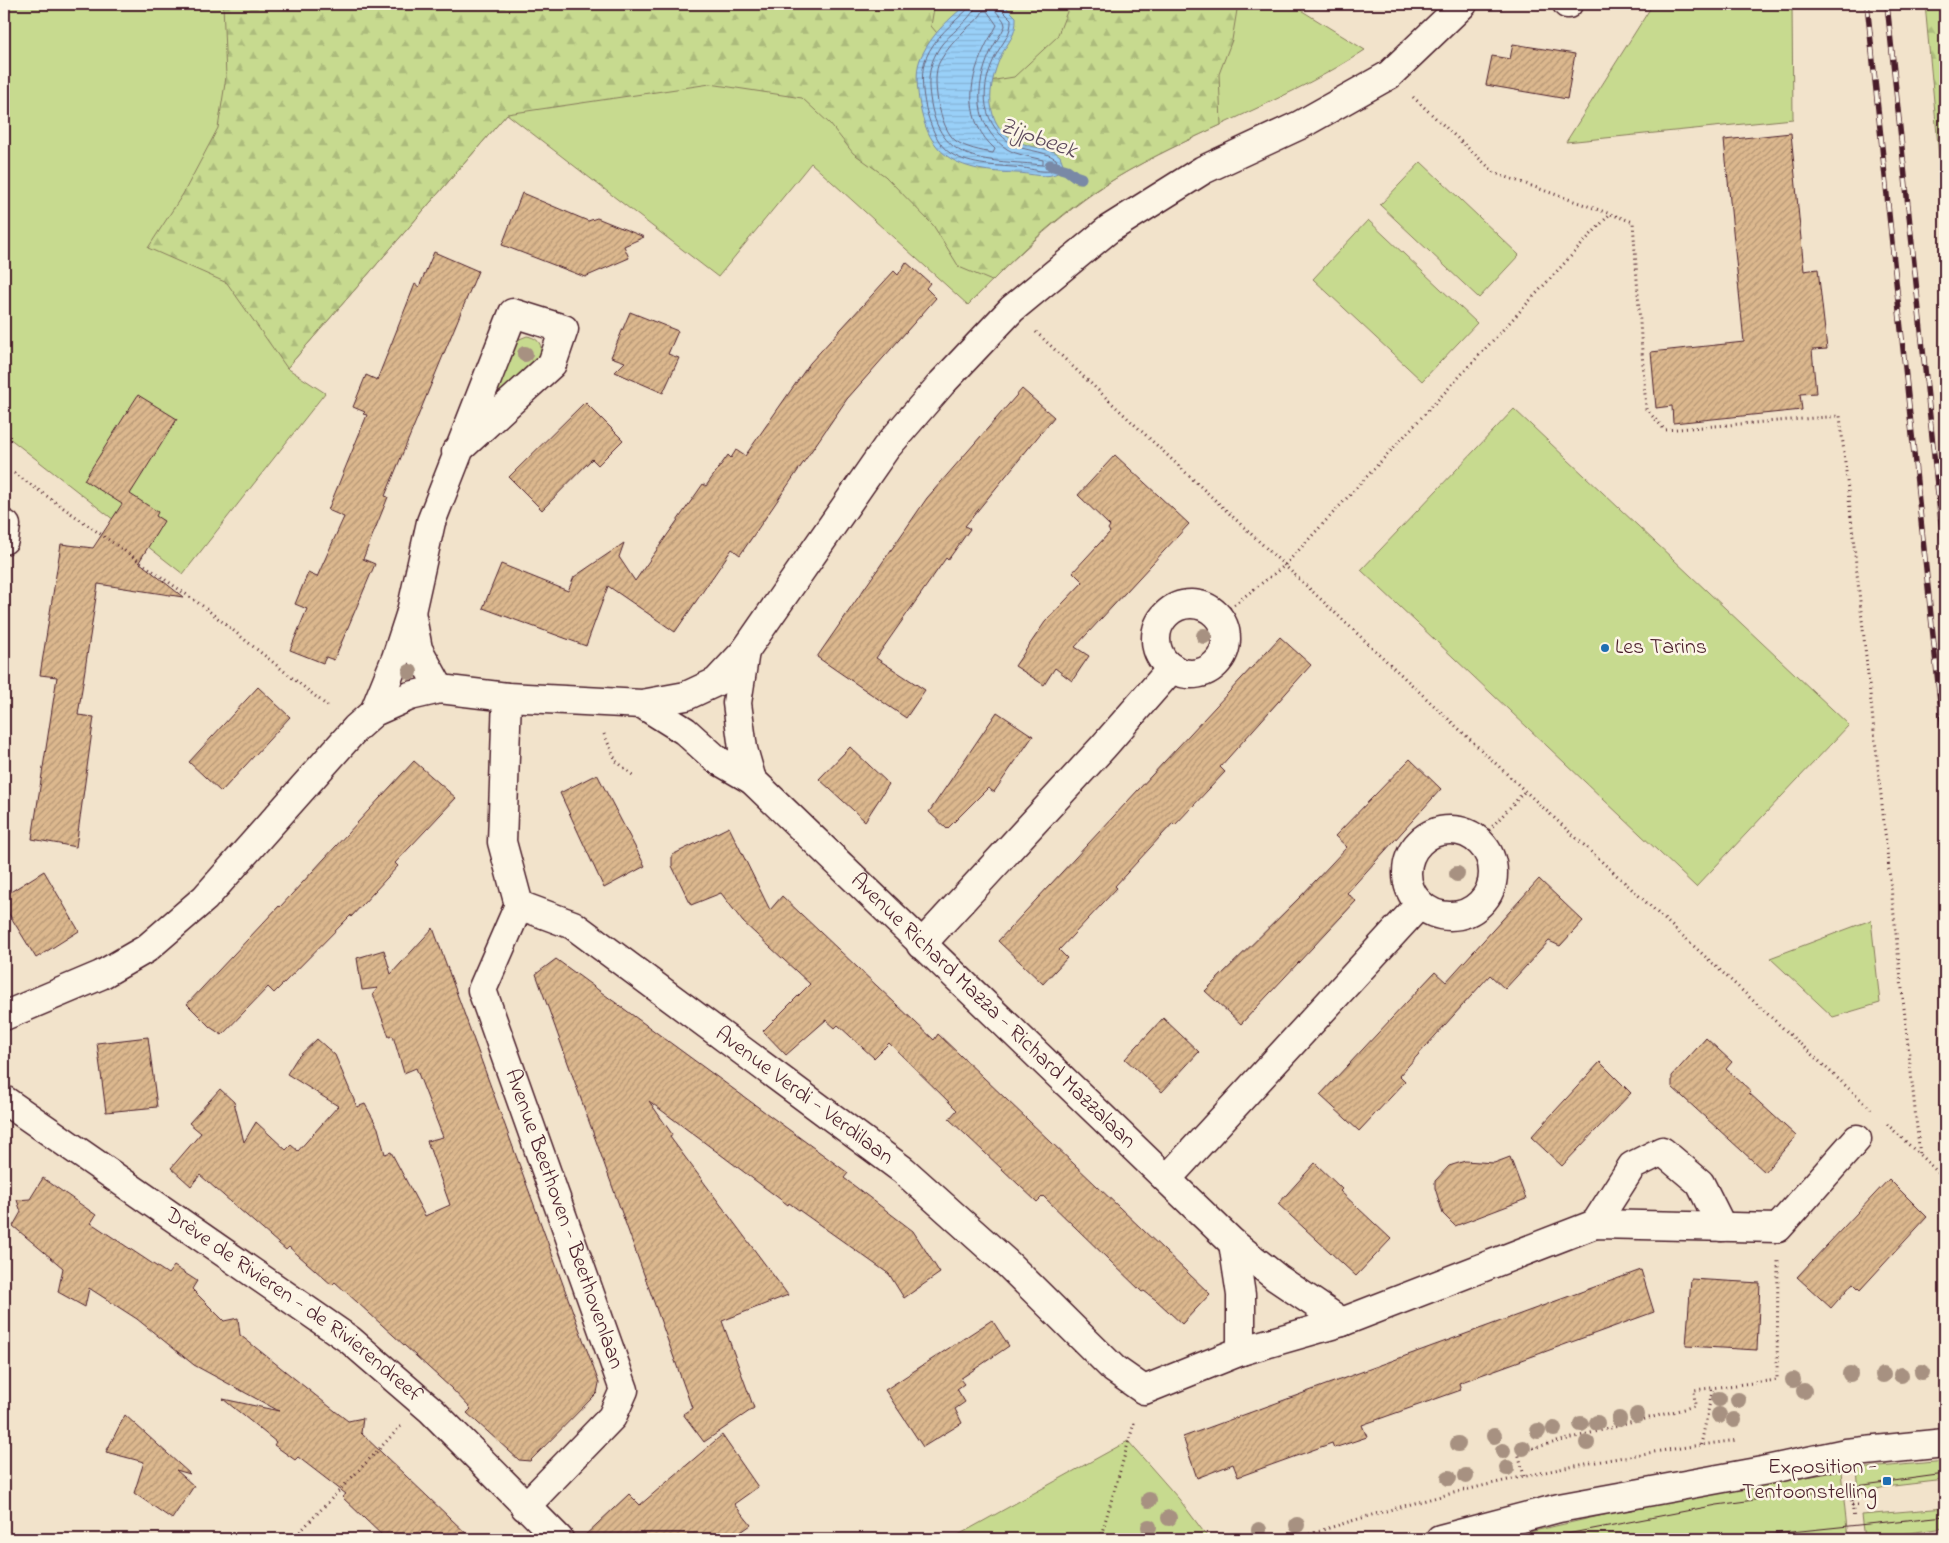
<svg xmlns="http://www.w3.org/2000/svg" width="1949" height="1543" font-family="'Indie Flower',sans-serif">
	<style>
		.green { fill: #c7da8f; stroke: #887c5d }
		.forest { fill: url(#forest-firs); stroke: #887c5d }
		.water { fill: url(#water-rules); stroke: #7989a6 }
		.lines { fill: none; stroke-linecap: round; stroke-linejoin: round }
		.shore { stroke: #6a667d; stroke-width: 1 }
		.stream { stroke: #7989a6; stroke-width: 11 }
		.building { fill: url(#building-hatch); stroke: #4a1f2b }
		.street-casing { stroke: #4a1f2b; stroke-width: 31 }
		.secondary-casing { stroke: #4a1f2b; stroke-width: 31 }
		.path { stroke: #4a1f2b; stroke-width: 3; stroke-dasharray: 1 4; stroke-linecap: butt }
		.street { stroke: #fcf5e5; stroke-width: 28 }
		.secondary { stroke: #fcf5e5; stroke-width: 28 }
		.tram { stroke: #4a1f2b; stroke-width: 1 }
		.rail-casing { stroke: #4a1f2b; stroke-width: 5.5 }
		.rail { stroke: #fcf5e5; stroke-width: 4; stroke-dasharray: 11; stroke-linecap: butt }
		.tree { fill: #a79181 }
		.poi-dot { fill: #1f6fb2; stroke: #fcf5e5; stroke-width: 2 }
		.labels { text-anchor: middle; dominant-baseline: central; stroke-width: 5; stroke-linejoin: round; paint-order: stroke }
		.poi-label { font-size: 22px; fill: #4a1f2b; stroke: #fcf5e5; text-anchor: start }
		.street-label { font-size: 22px; fill: #4a1f2b; stroke: #fcf5e5 }
		.water-label { font-size: 24px; font-style: italic; fill: #5e4b5e; stroke: #fcf5e5 }
	</style>
	<defs>
		<pattern id="forest-firs" width="22" height="20" patternUnits="userSpaceOnUse" patternTransform="scale(1.25)"><rect width="22" height="20" fill="#c7da8f"/><path d="M5 1l3.5 6h-7zM16 11l3.5 6h-7z" fill="#acbb7c"/></pattern>
		<pattern id="water-rules" width="6" height="5" patternUnits="userSpaceOnUse" patternTransform="scale(1.25)"><rect width="6" height="5" fill="#99d0f8"/><path d="M0 2.5h6" fill="none" stroke="#85b2d5"/></pattern>
		<pattern id="building-hatch" width="6" height="6" patternUnits="userSpaceOnUse" patternTransform="scale(1.25)"><rect width="6" height="6" fill="#dcb88e"/><path d="M-1 1l2-2M0 6l6-6M5 7l2-2" fill="none" stroke="#b49574"/></pattern>
	</defs>
	<rect width="100%" height="100%" fill="#f2e3cb"/>
	<filter id="ink" filterUnits="userSpaceOnUse"><feTurbulence type="fractalNoise" baseFrequency=".02" numOctaves="2"/><feDisplacementMap in="SourceGraphic" scale="10" xChannelSelector="R" yChannelSelector="G"/><feConvolveMatrix kernelMatrix="1 2 1 2 8 2 1 2 1" color-interpolation-filters="sRGB"/></filter>
	<g filter="url(#ink)">
		<!-- green -->
		<g class="green">
			<path d="M 4,4 L 1291,4 L 1365,50 C 1291,99 1206,127 1128,171 C 1067,206 1017,255 968,305 L 811,163 L 718,277 L 507,114 L 287,368 L 325,393 L 183,574 L 4,434 Z"/>
			<path d="M 1653,4 L 1792,4 L 1793,119 L 1566,142 Z"/>
			<path d="M 1421,162 L 1519,255 L 1479,298 L 1380,205 Z"/>
			<path d="M 1368,220 L 1477,323 L 1422,381 L 1313,279 Z"/>
			<path d="M 527,336 C 538,338 544,345 540,357 L 499,393 L 497,390 L 517,340 Z"/>
			<path d="M 1514,409 L 1849,725 L 1696,887 L 1361,570 Z"/>
			<path d="M 1871,920 L 1880,1003 L 1833,1017 L 1770,958 Z"/>
			<path d="M 1128,1441 L 1179,1499 L 1209,1539 L 951,1539 Z"/>
			<path d="M 1945,1461 L 1945,1480 L 1885,1487 L 1859,1494 L 1857,1469 Z"/>
			<path d="M 1841,1471 L 1848,1539 L 1499,1539 L 1656,1503 Z"/>
			<path d="M 1945,1508 L 1945,1528 L 1864,1539 L 1861,1515 Z"/>
		</g>
		<!-- forest -->
		<g class="forest">
			<path d="M 223,4 L 943,4 L 934,8 L 931,26 L 960,60 L 983,82 L 1014,77 L 1057,37 L 1070,4 L 1230,4 L 1237,10 L 1232,40 L 1219,74 L 1221,125 C 1166,150 1109,177 1062,216 C 1037,236 1014,258 992,281 L 959,267 L 933,225 L 885,176 L 853,153 L 830,124 L 802,98 L 710,84 L 507,114 L 287,368 L 227,283 L 148,248 L 183,194 L 218,128 L 226,77 Z"/>
			<path d="M 1925,4 L 1945,4 L 1945,222 Z"/>
		</g>
		<!-- water -->
		<path class="water" d="M 967,4 L 1003,4 L 1016,17 C 1017,36 1007,42 1000,58 C 988,86 983,123 1014,140 C 1026,146 1042,148 1055,152 L 1060,156 L 1063,164 L 1060,172 C 1045,180 1032,173 1016,173 C 961,171 928,160 919,100 C 917,86 915,67 922,55 C 932,34 950,18 967,4 Z"/>
		<g class="lines">
			<!-- shore -->
			<g class="shore">
				<path d="M 970,4 L 968,9 C 953,23 934,38 926,58 C 916,80 928,139 950,153 C 972,167 998,165 1023,168 C 1033,169 1040,172 1050,171 L 1058,167 L 1056,159 C 1042,149 1022,152 1009,142 C 979,120 980,84 997,53 C 1003,42 1012,33 1011,19 L 1001,9 L 1000,4"/>
				<path d="M 976,4 C 975,16 951,33 942,44 C 930,60 927,77 930,97 C 939,167 988,159 1043,165 L 1043,160 C 1032,157 1017,155 1007,149 C 973,126 975,87 990,53 C 994,43 1001,35 1005,26 C 1005,17 994,14 993,4"/>
				<path d="M 983,11 L 987,11 L 997,25 C 993,34 987,41 984,49 C 967,84 965,122 995,149 L 993,153 C 981,151 966,148 956,141 C 940,130 930,77 940,61 C 947,49 955,40 965,30 C 971,24 979,20 983,11 Z"/>
			</g>
			<!-- stream -->
			<path class="stream" d="M 1050,165 L 1067,170 L 1075,176 L 1081,178"/>
		</g>
		<!-- building -->
		<g class="building">
			<path d="M 1513,44 L 1575,54 L 1567,99 L 1486,85 L 1492,56 L 1510,59 Z"/>
			<path d="M 1791,133 L 1804,271 L 1818,269 L 1827,349 L 1812,350 L 1816,393 L 1800,394 L 1802,410 L 1673,423 L 1672,406 L 1656,408 L 1651,352 L 1744,342 L 1724,140 Z"/>
			<path d="M 522,193 L 588,221 L 597,218 L 644,237 L 624,246 L 629,258 L 585,277 L 502,245 Z"/>
			<path d="M 434,252 L 478,271 L 385,496 L 388,497 L 363,559 L 375,564 L 334,660 L 326,657 L 323,663 L 290,650 L 307,609 L 295,604 L 308,573 L 317,577 L 344,517 L 328,510 L 367,415 L 363,414 L 365,412 L 353,407 L 366,375 L 377,380 L 415,284 L 419,287 Z"/>
			<path d="M 906,262 L 930,283 L 926,288 L 936,298 L 847,399 L 740,555 L 732,549 L 675,632 L 608,586 L 586,646 L 483,608 L 501,564 L 568,591 L 574,577 L 624,543 L 619,557 L 635,581 L 703,484 L 706,486 L 728,455 L 731,458 L 736,450 L 745,456 L 810,363 L 894,271 L 898,275 Z"/>
			<path d="M 630,312 L 678,331 L 668,354 L 679,358 L 663,393 L 615,372 L 625,362 L 611,357 Z"/>
			<path d="M 1022,389 L 1054,417 L 965,526 L 970,529 L 948,560 L 946,558 L 876,658 L 925,690 L 906,718 L 817,657 L 927,498 Z"/>
			<path d="M 138,395 L 177,419 L 130,494 L 158,512 L 156,516 L 164,521 L 139,562 L 183,597 L 98,584 L 78,715 L 94,717 L 76,847 L 32,839 L 57,677 L 40,675 L 61,544 L 93,548 L 122,504 L 84,480 Z"/>
			<path d="M 585,402 L 623,440 L 598,465 L 592,459 L 542,510 L 509,477 Z"/>
			<path d="M 1115,455 L 1189,524 L 1075,647 L 1089,656 L 1072,681 L 1055,668 L 1044,685 L 1015,666 L 1045,622 L 1083,582 L 1073,572 L 1110,532 L 1108,529 L 1110,526 L 1078,495 Z"/>
			<path d="M 1280,637 L 1311,665 L 1220,767 L 1225,772 L 1175,825 L 1173,823 L 1115,886 L 1117,888 L 1059,950 L 1067,958 L 1043,984 L 998,941 Z"/>
			<path d="M 258,687 L 290,717 L 221,792 L 189,762 Z"/>
			<path d="M 997,712 L 1033,736 L 994,792 L 988,788 L 947,829 L 929,812 Z"/>
			<path d="M 850,747 L 889,784 L 865,821 L 819,779 Z"/>
			<path d="M 1410,759 L 1441,789 L 1347,893 L 1356,901 L 1241,1024 L 1205,991 L 1301,896 L 1347,847 L 1335,836 Z"/>
			<path d="M 414,761 L 456,798 L 395,863 L 398,866 L 351,917 L 351,915 L 274,993 L 268,987 L 222,1035 L 210,1027 L 187,1004 L 279,906 L 280,907 Z"/>
			<path d="M 597,774 L 645,866 L 604,888 L 560,793 Z"/>
			<path d="M 729,827 L 770,910 L 782,896 L 934,1040 L 938,1034 L 1210,1294 L 1182,1324 L 1156,1300 L 1144,1291 L 1142,1292 L 1043,1196 L 1037,1202 L 949,1119 L 957,1110 L 889,1043 L 874,1058 L 838,1025 L 835,1028 L 826,1020 L 786,1055 L 763,1031 L 810,984 L 743,922 L 721,893 L 691,905 L 672,866 L 672,855 Z"/>
			<path d="M 44,871 L 79,931 L 36,958 L 4,906 L 4,896 Z"/>
			<path d="M 1539,879 L 1583,921 L 1560,946 L 1549,941 L 1505,989 L 1490,975 L 1399,1076 L 1405,1082 L 1359,1131 L 1320,1095 L 1435,972 L 1446,982 Z"/>
			<path d="M 433,928 L 599,1383 L 597,1393 L 530,1461 L 519,1460 L 467,1413 L 471,1409 L 451,1388 L 335,1282 L 332,1285 L 289,1247 L 286,1250 L 200,1175 L 191,1186 L 171,1168 L 201,1133 L 189,1123 L 220,1089 L 234,1102 L 244,1142 L 256,1122 L 286,1150 L 291,1145 L 298,1151 L 338,1106 L 287,1074 L 297,1058 L 317,1039 L 335,1055 L 357,1107 L 365,1104 L 378,1128 L 385,1154 L 391,1152 L 425,1216 L 450,1205 L 427,1141 L 443,1137 L 416,1068 L 404,1073 L 393,1036 L 389,1037 L 373,994 L 378,988 L 362,990 L 357,958 L 384,950 L 391,974 Z"/>
			<path d="M 556,959 L 848,1173 L 844,1178 L 913,1231 L 940,1273 L 904,1298 L 889,1274 L 789,1203 L 788,1205 L 649,1101 L 672,1134 L 670,1137 L 788,1295 L 722,1321 L 754,1408 L 704,1442 L 683,1414 L 692,1408 L 536,974 Z"/>
			<path d="M 1163,1018 L 1199,1052 L 1162,1092 L 1125,1059 Z"/>
			<path d="M 148,1037 L 157,1107 L 106,1112 L 97,1043 Z"/>
			<path d="M 1706,1038 L 1732,1062 L 1726,1069 L 1751,1091 L 1749,1093 L 1796,1136 L 1765,1172 L 1672,1087 L 1672,1076 Z"/>
			<path d="M 1600,1062 L 1631,1093 L 1562,1166 L 1531,1137 Z"/>
			<path d="M 1510,1157 L 1526,1199 L 1455,1226 L 1443,1214 L 1435,1188 L 1435,1181 L 1449,1166 L 1465,1161 L 1494,1163 Z"/>
			<path d="M 1315,1163 L 1342,1189 L 1340,1191 L 1391,1239 L 1356,1276 L 1278,1204 Z"/>
			<path d="M 43,1178 L 96,1215 L 91,1223 L 168,1274 L 174,1266 L 197,1281 L 192,1289 L 224,1321 L 238,1318 L 240,1335 L 335,1411 L 348,1421 L 363,1418 L 361,1433 L 472,1539 L 386,1539 L 342,1497 L 346,1494 L 298,1457 L 295,1460 L 274,1445 L 276,1442 L 223,1399 L 279,1411 L 194,1365 L 137,1319 L 89,1288 L 85,1307 L 58,1292 L 63,1268 L 13,1226 L 21,1212 L 17,1200 L 30,1199 Z"/>
			<path d="M 1889,1179 L 1927,1217 L 1860,1290 L 1853,1283 L 1831,1308 L 1797,1277 Z"/>
			<path d="M 1641,1270 L 1654,1312 L 1459,1383 L 1461,1390 L 1362,1425 L 1367,1437 L 1334,1448 L 1332,1443 L 1238,1477 L 1233,1464 L 1197,1478 L 1183,1437 Z"/>
			<path d="M 1691,1279 L 1760,1283 L 1757,1350 L 1686,1346 Z"/>
			<path d="M 992,1320 L 1009,1346 L 960,1379 L 964,1384 L 957,1389 L 965,1402 L 955,1409 L 962,1423 L 923,1447 L 885,1390 Z"/>
			<path d="M 125,1415 L 190,1474 L 176,1470 L 194,1486 L 172,1519 L 134,1493 L 144,1462 L 106,1452 Z"/>
			<path d="M 722,1435 L 758,1487 L 734,1504 L 751,1525 L 731,1539 L 581,1539 L 629,1494 L 640,1505 Z"/>
		</g>
		<g class="lines">
			<!-- street casing -->
			<g class="street-casing">
				<g id="street">
					<path d="M 1567,4 L 1568,4"/>
					<path d="M 4,524 L 6,525 L 4,540"/>
					<circle cx="1191" cy="639" r="35"/>
					<path d="M 411,612 L 431,522 L 513,313 L 564,329 L 552,364 L 456,452"/>
					<path d="M 745,651 L 886,448 L 942,383 L 1012,309 L 1109,229 L 1203,170 L 1300,125 L 1389,75 L 1463,4"/>
					<path d="M 507,697 L 502,842 L 519,905"/>
					<path d="M 374,712 L 396,658 L 411,612 L 418,649 L 440,689"/>
					<path id="s1" d="M 752,780 L 1233,1243 L 1277,1278 L 1342,1322"/>
					<circle cx="1450" cy="873" r="43"/>
					<path id="s2" d="M 519,905 L 573,925 L 903,1170 L 1009,1265 L 1114,1369 L 1144,1390 L 1241,1351 L 1342,1322 L 1595,1224 L 1778,1228 L 1857,1139"/>
					<path id="s3" d="M 519,905 L 482,990 L 624,1390 L 612,1417 L 525,1507"/>
					<path d="M 921,945 L 1103,747 L 1172,668"/>
					<path d="M 4,1016 L 101,975 L 146,949 L 205,898 L 356,728 L 374,712 L 410,696 L 440,689 L 507,697 L 642,704 L 686,696 L 716,682 L 745,651 L 737,703 L 743,749 L 752,780 L 716,759 L 685,731 L 642,704"/>
					<path id="s4" d="M 4,1100 L 350,1340 L 431,1410 L 559,1539"/>
					<path d="M 1167,1179 L 1420,904"/>
					<path d="M 1595,1224 L 1632,1166 L 1662,1151 L 1700,1183 L 1722,1227"/>
					<path d="M 1233,1243 L 1241,1295 L 1241,1351"/>
				</g>
			</g>
			<!-- secondary casing -->
			<g class="secondary-casing">
				<path id="secondary" d="M 1440,1539 L 1559,1508 L 1762,1471 L 1846,1453 L 1945,1443"/>
			</g>
			<!-- path -->
			<g class="path">
				<path d="M 1413,97 L 1495,173 L 1633,222 L 1646,409 L 1665,430 L 1840,416 L 1920,1156"/>
				<path d="M 1036,332 L 1525,791 L 1871,1109"/>
				<path d="M 14,473 L 204,607 L 330,708"/>
				<path d="M 1218,617 L 1284,566 L 1610,214"/>
				<path d="M 604,734 L 616,761 L 634,776"/>
				<path d="M 1479,841 L 1525,791"/>
				<path d="M 1887,1124 L 1945,1179"/>
				<path d="M 1701,1445 L 1713,1387"/>
				<path d="M 1524,1476 L 1518,1452 L 1695,1406 L 1694,1390 L 1777,1380 L 1778,1260"/>
				<path d="M 1851,1495 L 1854,1519"/>
				<path d="M 1852,1505 L 1860,1505"/>
				<path d="M 293,1539 L 401,1426"/>
				<path d="M 1100,1539 L 1135,1420"/>
				<path d="M 1295,1539 C 1439,1491 1588,1459 1738,1440"/>
			</g>
			<!-- street -->
			<use href="#street" class="street"/>
			<!-- secondary -->
			<use href="#secondary" class="secondary"/>
			<!-- tram -->
			<g class="tram">
				<path d="M 1541,1539 L 1717,1505 L 1945,1474"/>
				<path d="M 1724,1539 L 1945,1516"/>
			</g>
			<!-- rail casing -->
			<g class="rail-casing">
				<g id="rail">
					<path d="M 1867,4 L 1945,750"/>
					<path d="M 1887,4 L 1945,561"/>
				</g>
			</g>
			<!-- rail -->
			<use href="#rail" class="rail"/>
		</g>
		<!-- trees -->
		<g class="tree">
			<circle cx="525" cy="354" r="8"/>
			<circle cx="1204" cy="636" r="8"/>
			<circle cx="410" cy="672" r="8"/>
			<circle cx="1457" cy="874" r="8"/>
			<circle cx="1922" cy="1372" r="8"/>
			<circle cx="1850" cy="1374" r="8"/>
			<circle cx="1883" cy="1375" r="8"/>
			<circle cx="1901" cy="1375" r="8"/>
			<circle cx="1793" cy="1380" r="8"/>
			<circle cx="1804" cy="1391" r="8"/>
			<circle cx="1719" cy="1399" r="8"/>
			<circle cx="1738" cy="1400" r="8"/>
			<circle cx="1637" cy="1415" r="8"/>
			<circle cx="1719" cy="1415" r="8"/>
			<circle cx="1619" cy="1419" r="8"/>
			<circle cx="1734" cy="1420" r="8"/>
			<circle cx="1597" cy="1423" r="8"/>
			<circle cx="1581" cy="1424" r="8"/>
			<circle cx="1554" cy="1429" r="8"/>
			<circle cx="1538" cy="1431" r="8"/>
			<circle cx="1494" cy="1436" r="8"/>
			<circle cx="1587" cy="1443" r="8"/>
			<circle cx="1458" cy="1444" r="8"/>
			<circle cx="1523" cy="1448" r="8"/>
			<circle cx="1503" cy="1451" r="8"/>
			<circle cx="1507" cy="1468" r="8"/>
			<circle cx="1466" cy="1476" r="8"/>
			<circle cx="1449" cy="1478" r="8"/>
			<circle cx="1149" cy="1500" r="8"/>
			<circle cx="1169" cy="1518" r="8"/>
			<circle cx="1297" cy="1525" r="8"/>
			<circle cx="1149" cy="1527" r="8"/>
			<circle cx="1259" cy="1530" r="8"/>
		</g>
	</g>
	<!-- markers -->
	<g class="poi-dot">
		<circle cx="1605" cy="648" r="5"/>
		<rect x="1882" y="1476" width="10" height="10" rx="2.5"/>
	</g>
	<g class="labels">
		<!-- poi labels -->
		<g class="poi-label">
			<text x="1615" y="648">Les Tarins</text>
			<text x="1877" y="1468" text-anchor="end">Exposition -<tspan x="1877" dy="25">Tentoonstelling</tspan></text>
		</g>
		<!-- street labels -->
		<g class="street-label">
			<text stroke="none"><textPath href="#s1" startOffset="334">Avenue Richard Mazza - Richard Mazzalaan</textPath></text>
			<text stroke="none"><textPath href="#s2" startOffset="345">Avenue Verdi - Verdilaan</textPath></text>
			<text stroke="none"><textPath href="#s3" startOffset="336">Avenue Beethoven - Beethovenlaan</textPath></text>
			<text stroke="none"><textPath href="#s4" startOffset="355">Drève de Rivieren - de Rivierendreef</textPath></text>
		</g>
		<!-- water labels -->
		<g class="water-label">
			<text transform="translate(1038 139) rotate(20)">Zijpbeek</text>
		</g>
	</g>
	<!-- margin -->
	<rect width="1949" height="1543" fill="none" stroke="#fcf5e5" stroke-width="20"/>
	<rect x="10" y="10" width="1929" height="1523" fill="none" stroke="#4a1f2b" stroke-width="2" filter="url(#ink)"/>
</svg>
